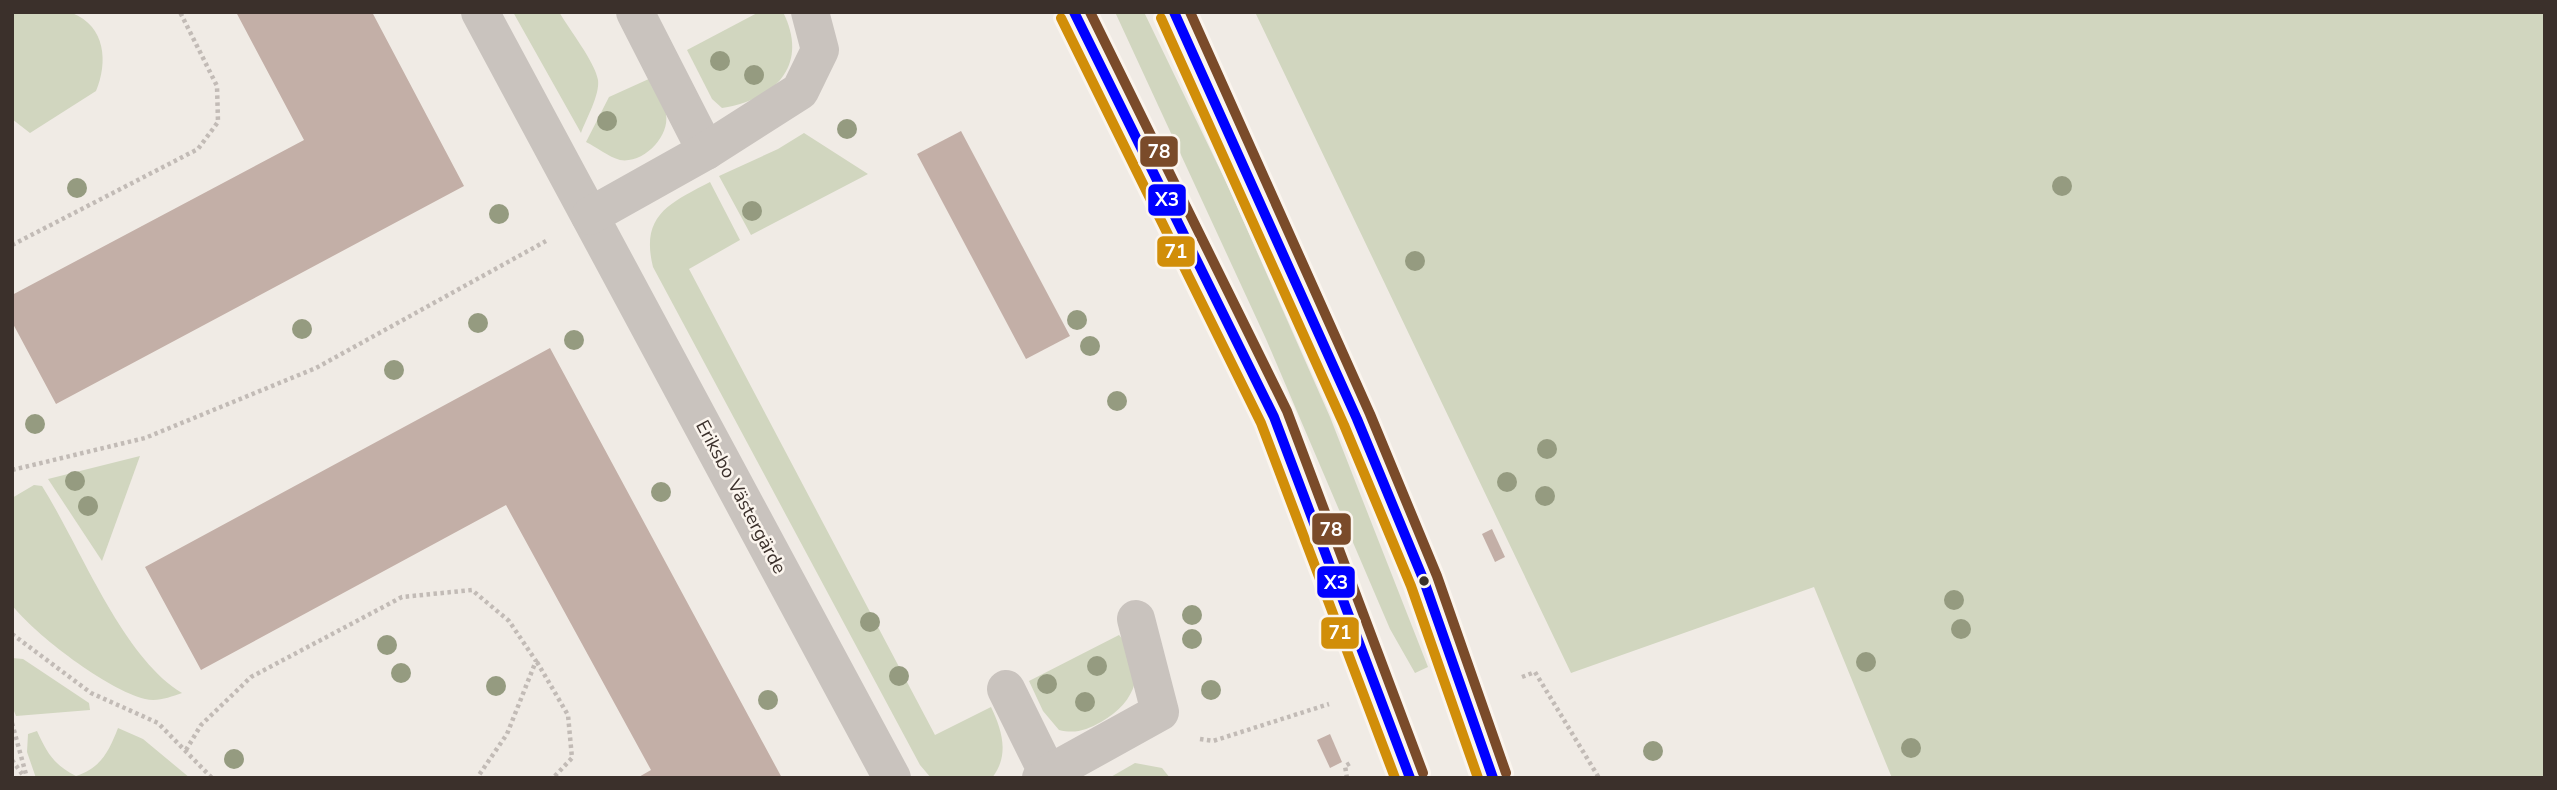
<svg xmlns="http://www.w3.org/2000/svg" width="2557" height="790" font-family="'Nunito Sans',sans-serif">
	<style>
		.green { fill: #d1d6bf }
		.building { fill: #c3afa7 }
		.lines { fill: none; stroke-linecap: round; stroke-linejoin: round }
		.path { stroke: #c2bbb6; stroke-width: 4.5; stroke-dasharray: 3.5 3.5; stroke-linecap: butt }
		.minor { stroke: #c9c3be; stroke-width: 38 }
		.secondary { stroke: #bab3ae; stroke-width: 38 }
		.bus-1-casing { stroke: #fbf5ee; stroke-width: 16 }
		.bus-2-casing { stroke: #fbf5ee; stroke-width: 16 }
		.bus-3-casing { stroke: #fbf5ee; stroke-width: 16 }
		.bus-1 { stroke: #00f; stroke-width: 10 }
		.bus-2 { stroke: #d18e09; stroke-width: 10 }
		.bus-3 { stroke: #7a4b2a; stroke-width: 10 }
		.tree { fill: #959b80 }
		.bus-dot { fill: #3b302b; stroke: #fbf5ee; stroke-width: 2.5 }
		.labels { text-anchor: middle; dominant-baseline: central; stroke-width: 5; stroke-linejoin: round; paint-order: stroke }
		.street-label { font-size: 19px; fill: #3b302b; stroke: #fbf5ee }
		.line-badge { stroke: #fbf5ee; stroke-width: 2.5 }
		.badge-label { font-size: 19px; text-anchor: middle; font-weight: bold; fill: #fff }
	</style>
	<rect width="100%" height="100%" fill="#f0ebe5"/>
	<!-- green -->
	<g class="green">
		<path d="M 12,12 C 29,12 57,7 72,13 C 106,26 108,63 96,91 L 30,133 L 12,119 Z"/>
		<path d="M 513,12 L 559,12 C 569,29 595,62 598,80 C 600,95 586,119 581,133 Z"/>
		<path d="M 759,12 L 783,12 C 810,66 774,100 722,108 L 712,99 L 687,50 Z"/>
		<path d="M 1115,12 L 1144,12 L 1227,184 L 1330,417 L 1428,667 L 1415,673 L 1390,629 L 1266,339 Z"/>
		<path d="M 1255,12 L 2545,12 L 2545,778 L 1892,778 L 1814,587 L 1571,673 Z"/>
		<path d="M 651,78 C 655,89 665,103 666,114 C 670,137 643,164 620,160 C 609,157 596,147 586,142 L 609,97 Z"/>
		<path d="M 804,133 L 868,174 L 751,235 L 719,176 L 778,149 Z"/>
		<path d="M 710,182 L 740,240 L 689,269 L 935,735 L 991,707 C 1002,730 1010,755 992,778 L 931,778 L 920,765 L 653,267 C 640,215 670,203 710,182 Z"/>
		<path d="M 140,456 L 102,561 L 48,479 Z"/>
		<path d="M 34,485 L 42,486 C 80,546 122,657 182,693 C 170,697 158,702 145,699 C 108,690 35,635 12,605 L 12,498 Z"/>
		<path d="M 1119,635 C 1149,667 1137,702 1101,722 C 1087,730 1075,734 1059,730 L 1043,711 L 1029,681 Z"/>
		<path d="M 12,658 L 23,659 L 89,703 L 90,710 L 16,716 L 12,706 Z"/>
		<path d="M 118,728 L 143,739 L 190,778 L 36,778 L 27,752 L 28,734 L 37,731 C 47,753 54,765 76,776 C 101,768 109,751 118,728 Z"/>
		<path d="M 1135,763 L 1162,768 L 1170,778 L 1109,778 Z"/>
	</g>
	<!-- building -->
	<g class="building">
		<path d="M 236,12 L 372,12 L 464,186 L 56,404 L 12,322 L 12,295 L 304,140 Z"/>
		<path d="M 961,131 L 1070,336 L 1026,359 L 917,154 Z"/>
		<path d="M 550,348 L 782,778 L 637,778 L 651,770 L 506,505 L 201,670 L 145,567 Z"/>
		<path d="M 1492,529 L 1505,557 L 1495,562 L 1482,534 Z"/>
		<path d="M 1330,734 L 1342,762 L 1330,768 L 1317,740 Z"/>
	</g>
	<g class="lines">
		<!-- path -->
		<g class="path">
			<path d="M 12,245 L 198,149 L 218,122 L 217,86 L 180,12"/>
			<path d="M 12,470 L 145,438 L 316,368 L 546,241"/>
			<path d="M 12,634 L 91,693 L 158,723 L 212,778"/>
			<path d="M 537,662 L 568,715 L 572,758 L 553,778"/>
			<path d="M 1522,677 L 1535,672 L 1599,778"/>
			<path d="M 12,723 L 27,778"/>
			<path d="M 1200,739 L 1213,741 L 1329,704"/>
			<path d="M 186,750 L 201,725 L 251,677 L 402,597 L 472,590 L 509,621 L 536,661 L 507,734 L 477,778"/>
			<path d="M 12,760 L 25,778"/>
			<path d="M 1347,778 L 1345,766 L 1352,762"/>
		</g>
		<!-- minor -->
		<g class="minor">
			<path d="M 480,12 L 892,778"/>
			<path d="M 635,12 L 706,151"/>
			<path d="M 590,216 L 706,151 L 800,91 L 820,50 L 810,12"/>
			<path d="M 1006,689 L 1048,774 L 1041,778"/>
			<path d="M 1048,774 L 1160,712 L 1136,619"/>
		</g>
		<!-- secondary -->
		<g class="secondary">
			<path d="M 1074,12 L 1274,417 L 1410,778"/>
			<path d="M 1174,12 L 1202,69 L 1357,419 L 1424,581 L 1493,778"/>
		</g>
		<!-- bus-1 casing -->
		<g class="bus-1-casing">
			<g id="bus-1">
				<path d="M 1074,12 L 1274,417 L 1410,778"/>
				<path d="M 1174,12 L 1357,419 L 1424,581 L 1493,778"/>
			</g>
		</g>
		<!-- bus-2 casing -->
		<g class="bus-2-casing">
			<g id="bus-2">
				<path d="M 1061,18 L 1261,423 L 1395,778"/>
				<path d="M 1161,18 L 1344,425 L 1411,586 L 1478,778"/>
			</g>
		</g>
		<!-- bus-3 casing -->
		<g class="bus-3-casing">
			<g id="bus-3">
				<path d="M 1090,12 L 1287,411 L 1423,773"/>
				<path d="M 1190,12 L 1370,414 L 1437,576 L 1506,773"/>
			</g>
		</g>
		<!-- bus-1 -->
		<use href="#bus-1" class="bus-1"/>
		<!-- bus-2 -->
		<use href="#bus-2" class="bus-2"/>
		<!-- bus-3 -->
		<use href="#bus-3" class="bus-3"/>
	</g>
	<!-- trees -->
	<g class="tree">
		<circle cx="720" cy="61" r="10"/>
		<circle cx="754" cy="75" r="10"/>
		<circle cx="607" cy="121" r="10"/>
		<circle cx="847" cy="129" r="10"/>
		<circle cx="2062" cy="186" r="10"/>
		<circle cx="77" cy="188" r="10"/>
		<circle cx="752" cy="211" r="10"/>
		<circle cx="499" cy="214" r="10"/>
		<circle cx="1415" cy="261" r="10"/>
		<circle cx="1077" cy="320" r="10"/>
		<circle cx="478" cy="323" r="10"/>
		<circle cx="302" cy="329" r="10"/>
		<circle cx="574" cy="340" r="10"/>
		<circle cx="1090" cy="346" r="10"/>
		<circle cx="394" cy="370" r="10"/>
		<circle cx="1117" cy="401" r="10"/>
		<circle cx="35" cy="424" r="10"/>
		<circle cx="1547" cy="449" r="10"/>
		<circle cx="75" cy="481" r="10"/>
		<circle cx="1507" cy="482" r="10"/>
		<circle cx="661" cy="492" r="10"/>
		<circle cx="1545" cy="496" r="10"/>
		<circle cx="88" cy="506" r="10"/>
		<circle cx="1954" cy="600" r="10"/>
		<circle cx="1192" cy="615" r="10"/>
		<circle cx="870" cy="622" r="10"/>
		<circle cx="1961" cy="629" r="10"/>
		<circle cx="1192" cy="639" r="10"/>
		<circle cx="387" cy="645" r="10"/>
		<circle cx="1866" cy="662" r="10"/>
		<circle cx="1097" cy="666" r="10"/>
		<circle cx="401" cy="673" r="10"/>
		<circle cx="899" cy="676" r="10"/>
		<circle cx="1047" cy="684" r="10"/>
		<circle cx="496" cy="686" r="10"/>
		<circle cx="1211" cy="690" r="10"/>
		<circle cx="768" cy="700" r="10"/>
		<circle cx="1085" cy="702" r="10"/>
		<circle cx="1911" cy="748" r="10"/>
		<circle cx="1653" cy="751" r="10"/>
		<circle cx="234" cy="759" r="10"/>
	</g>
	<!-- markers -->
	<circle class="bus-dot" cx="1424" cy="581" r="6"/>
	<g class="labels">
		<!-- street labels -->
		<g class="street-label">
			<text transform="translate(741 497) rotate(62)">Eriksbo Västergärde</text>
		</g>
	</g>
	<g class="line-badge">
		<rect x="1139" y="135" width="40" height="33" rx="7" fill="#7a4b2a"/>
		<rect x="1147" y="183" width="40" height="34" rx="7" fill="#00f"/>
		<rect x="1156" y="235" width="40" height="33" rx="7" fill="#d18e09"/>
		<rect x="1311" y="512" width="41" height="34" rx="7" fill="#7a4b2a"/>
		<rect x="1316" y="565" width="40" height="34" rx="7" fill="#00f"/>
		<rect x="1320" y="616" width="40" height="34" rx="7" fill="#d18e09"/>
	</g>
	<g class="badge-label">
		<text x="1159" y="158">78</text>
		<text x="1167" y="206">X3</text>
		<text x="1176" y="258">71</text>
		<text x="1331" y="536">78</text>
		<text x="1336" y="589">X3</text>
		<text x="1340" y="639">71</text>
	</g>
	<!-- border -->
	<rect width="2557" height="790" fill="none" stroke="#3b302b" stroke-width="28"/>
</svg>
